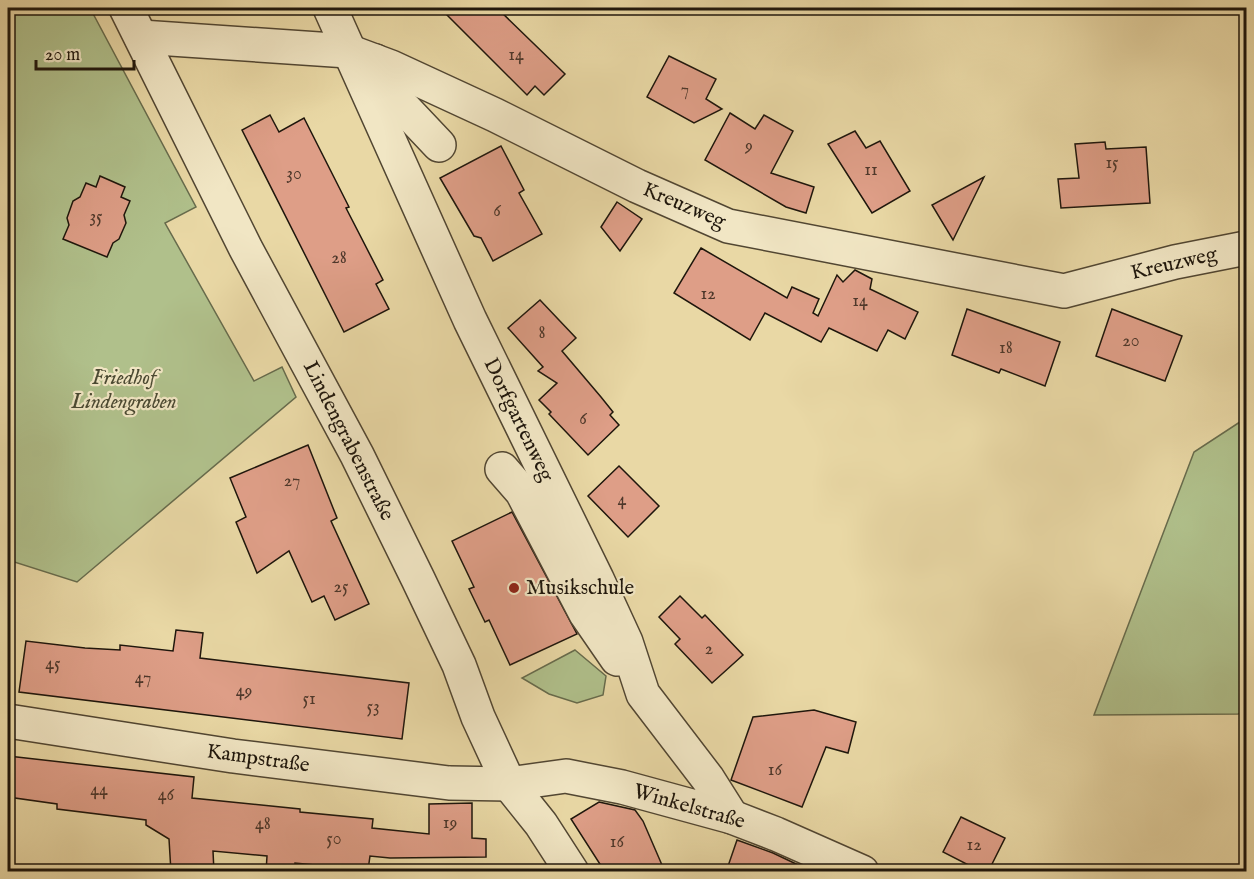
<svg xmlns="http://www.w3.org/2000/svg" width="1254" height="879" font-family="'IM FELL English',serif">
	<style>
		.green { fill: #b0c08b; stroke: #676b4c; stroke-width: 1.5 }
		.building { fill: #de9e87; stroke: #1e160c; stroke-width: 1.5 }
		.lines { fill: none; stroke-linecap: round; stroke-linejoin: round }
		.minor-casing { stroke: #514632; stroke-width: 36 }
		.minor { stroke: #f1e6c4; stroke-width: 33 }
		.poi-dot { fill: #8f2418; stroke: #f1e6c4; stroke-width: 2 }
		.labels { text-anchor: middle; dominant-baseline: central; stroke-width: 4.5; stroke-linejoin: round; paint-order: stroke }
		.number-label { font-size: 18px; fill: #4e382b }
		.street-label { font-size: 21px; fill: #1e160c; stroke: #f1e6c4 }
		.park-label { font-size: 21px; font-style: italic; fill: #4a4932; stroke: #f1e6c4 }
		.poi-label { font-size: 21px; fill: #1e160c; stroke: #f1e6c4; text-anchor: start }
	</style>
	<rect width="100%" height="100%" fill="#e9d8a5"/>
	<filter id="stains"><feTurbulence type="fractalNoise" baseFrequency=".00333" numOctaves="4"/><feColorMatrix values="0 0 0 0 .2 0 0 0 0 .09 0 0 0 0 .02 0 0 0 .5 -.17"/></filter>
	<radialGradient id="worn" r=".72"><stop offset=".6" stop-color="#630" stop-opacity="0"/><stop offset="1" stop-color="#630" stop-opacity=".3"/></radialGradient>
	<!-- green -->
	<g class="green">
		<path d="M 8,8 L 90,8 L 196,207 L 165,223 L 254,381 L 282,367 L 296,397 L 77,582 L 8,560 Z"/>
		<path d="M 1246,418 L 1246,711 L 1238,714 L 1094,715 L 1194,452 Z"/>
		<path d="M 575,650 L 606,676 L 603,695 L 577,703 L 549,694 L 522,678 Z"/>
	</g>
	<!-- building -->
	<g class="building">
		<path d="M 440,8 L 497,8 L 565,74 L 544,95 L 535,86 L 527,95 Z"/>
		<path d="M 669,56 L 716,79 L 706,99 L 722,109 L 694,123 L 647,97 Z"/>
		<path d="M 730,113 L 755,129 L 764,115 L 793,131 L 771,173 L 814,187 L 806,213 L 786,207 L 705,160 Z"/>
		<path d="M 270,115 L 279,132 L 304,118 L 349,207 L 346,208 L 383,280 L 376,284 L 389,309 L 344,332 L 242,130 Z"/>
		<path d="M 855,131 L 866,148 L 880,141 L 910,191 L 872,213 L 828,144 Z"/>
		<path d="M 1105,142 L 1106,149 L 1146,147 L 1150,203 L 1061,208 L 1058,179 L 1079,178 L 1075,144 Z"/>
		<path d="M 501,146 L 524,190 L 519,193 L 542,234 L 493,261 L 481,238 L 474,236 L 440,178 Z"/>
		<path d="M 100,176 L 125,187 L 121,197 L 130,201 L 124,215 L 126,223 L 119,239 L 113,243 L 107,257 L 63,239 L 69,225 L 67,218 L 73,201 L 80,197 L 86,183 L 96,187 Z"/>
		<path d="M 984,177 L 953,240 L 932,205 Z"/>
		<path d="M 617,202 L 642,219 L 620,251 L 601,227 Z"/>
		<path d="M 701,248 L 787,298 L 792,287 L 819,299 L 813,313 L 818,316 L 837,275 L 843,282 L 855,270 L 872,279 L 870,289 L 918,312 L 905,339 L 888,330 L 877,351 L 829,328 L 821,342 L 765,313 L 750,340 L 674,293 Z"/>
		<path d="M 540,300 L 576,338 L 562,351 L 601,397 L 613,412 L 610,415 L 619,425 L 588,455 L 549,414 L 551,412 L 539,400 L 557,383 L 538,371 L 543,367 L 508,328 Z"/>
		<path d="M 967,309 L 1060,342 L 1045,386 L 1001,369 L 999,373 L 952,355 Z"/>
		<path d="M 1112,309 L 1182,336 L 1165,381 L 1096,356 Z"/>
		<path d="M 308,445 L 337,518 L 331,521 L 369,604 L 335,620 L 324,596 L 312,602 L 289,551 L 257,573 L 236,522 L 246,517 L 230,478 Z"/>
		<path d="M 619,466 L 659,506 L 628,537 L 588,496 Z"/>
		<path d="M 512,512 L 577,634 L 510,665 L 489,620 L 485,622 L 469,589 L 474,587 L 452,541 Z"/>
		<path d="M 680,596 L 702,618 L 705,615 L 743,655 L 712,683 L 675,644 L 680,639 L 659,617 Z"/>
		<path d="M 176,630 L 203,633 L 200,658 L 409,683 L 402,739 L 19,692 L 26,641 L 85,648 L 120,650 L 120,645 L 173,651 Z"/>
		<path d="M 814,710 L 856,722 L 848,753 L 826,747 L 802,807 L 731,780 L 753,717 Z"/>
		<path d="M 8,756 L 194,777 L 192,798 L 300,809 L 300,812 L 373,819 L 372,828 L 429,834 L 429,804 L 472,803 L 472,838 L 486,839 L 486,857 L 390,858 L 370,856 L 368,870 L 295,863 L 294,872 L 266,872 L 267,856 L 213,851 L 214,872 L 171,872 L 169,839 L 146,825 L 146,820 L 57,809 L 57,804 L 8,797 Z"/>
		<path d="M 599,802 L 635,810 L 643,821 L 665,872 L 605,872 L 571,819 Z"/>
		<path d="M 961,817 L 1005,838 L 988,872 L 982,872 L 943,852 Z"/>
		<path d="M 737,840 L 773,853 L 813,872 L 726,872 Z"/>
	</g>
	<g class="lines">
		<!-- minor casing -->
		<g class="minor-casing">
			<g id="minor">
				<path d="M 126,8 L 246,249 L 357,455 L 418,579 L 459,665 L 478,717 L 509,784 L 541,824 L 572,872"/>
				<path d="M 330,8 L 470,320 L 597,579 L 626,642 L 643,694 L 708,779 L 732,817"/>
				<path d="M 141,37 L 348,51 L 391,67 L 495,115 L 637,186 L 728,226 L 1064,291 L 1175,262 L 1246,248"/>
				<path d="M 375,61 L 387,90 L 439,145"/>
				<path d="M 502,469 L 522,492 L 586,614 L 617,659"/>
				<path d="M 8,721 L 233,756 L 449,783 L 509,784 L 566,776 L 622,787 L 732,817 L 776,834 L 862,872"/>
			</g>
		</g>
		<!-- minor -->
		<use href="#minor" class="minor"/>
	</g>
	<!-- markers -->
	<circle class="poi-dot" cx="514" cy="588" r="6"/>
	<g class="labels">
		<!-- number labels -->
		<g class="number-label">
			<text x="516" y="55">14</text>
			<text x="685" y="90">7</text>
			<text x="749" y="146">9</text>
			<text x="1112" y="163">15</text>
			<text x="871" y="170">11</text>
			<text x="294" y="174">30</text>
			<text x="497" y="211">6</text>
			<text x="96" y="217">35</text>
			<text x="339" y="258">28</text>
			<text x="708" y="294">12</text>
			<text x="860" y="301">14</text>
			<text x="542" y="333">8</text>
			<text x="1131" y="341">20</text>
			<text x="1006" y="348">18</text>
			<text x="583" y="419">6</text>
			<text x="292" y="481">27</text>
			<text x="622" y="500">4</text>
			<text x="341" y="587">25</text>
			<text x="709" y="649">2</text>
			<text x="53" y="664">45</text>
			<text x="143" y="678">47</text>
			<text x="244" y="691">49</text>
			<text x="309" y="699">51</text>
			<text x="373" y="707">53</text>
			<text x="775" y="770">16</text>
			<text x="99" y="790">44</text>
			<text x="166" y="795">46</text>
			<text x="450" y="823">19</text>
			<text x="263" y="824">48</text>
			<text x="334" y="839">50</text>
			<text x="617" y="842">16</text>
			<text x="974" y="845">12</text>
		</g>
		<!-- street labels -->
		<g class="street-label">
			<text transform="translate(684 206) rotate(23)">Kreuzweg</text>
			<text transform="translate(1174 264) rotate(-13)">Kreuzweg</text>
			<text transform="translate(518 420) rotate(64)">Dorfgartenweg</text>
			<text transform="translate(348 441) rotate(63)">Lindengrabenstraße</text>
			<text transform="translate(258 759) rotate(8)">Kampstraße</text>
			<text transform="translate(689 807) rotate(16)">Winkelstraße</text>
		</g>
		<!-- park labels -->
		<g class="park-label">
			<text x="124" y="378">Friedhof<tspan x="124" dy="24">Lindengraben</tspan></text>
		</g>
		<!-- poi labels -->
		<g class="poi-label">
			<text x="526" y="588">Musikschule</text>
		</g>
	</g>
	<!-- margin -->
	<rect width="1254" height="879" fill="none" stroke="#e9d8a5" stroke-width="30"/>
	<rect x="9" y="9" width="1236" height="861" fill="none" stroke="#1e160c" stroke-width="3"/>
	<rect x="15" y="15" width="1224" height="849" fill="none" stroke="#1e160c" stroke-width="1.5"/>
	<!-- scale -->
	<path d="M36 60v9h98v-9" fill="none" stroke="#1e160c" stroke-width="3"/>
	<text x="45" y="60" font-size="18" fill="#1e160c" stroke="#f1e6c4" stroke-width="4.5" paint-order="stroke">20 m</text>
	<rect width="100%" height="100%" filter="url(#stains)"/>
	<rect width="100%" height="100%" fill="url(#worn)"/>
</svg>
